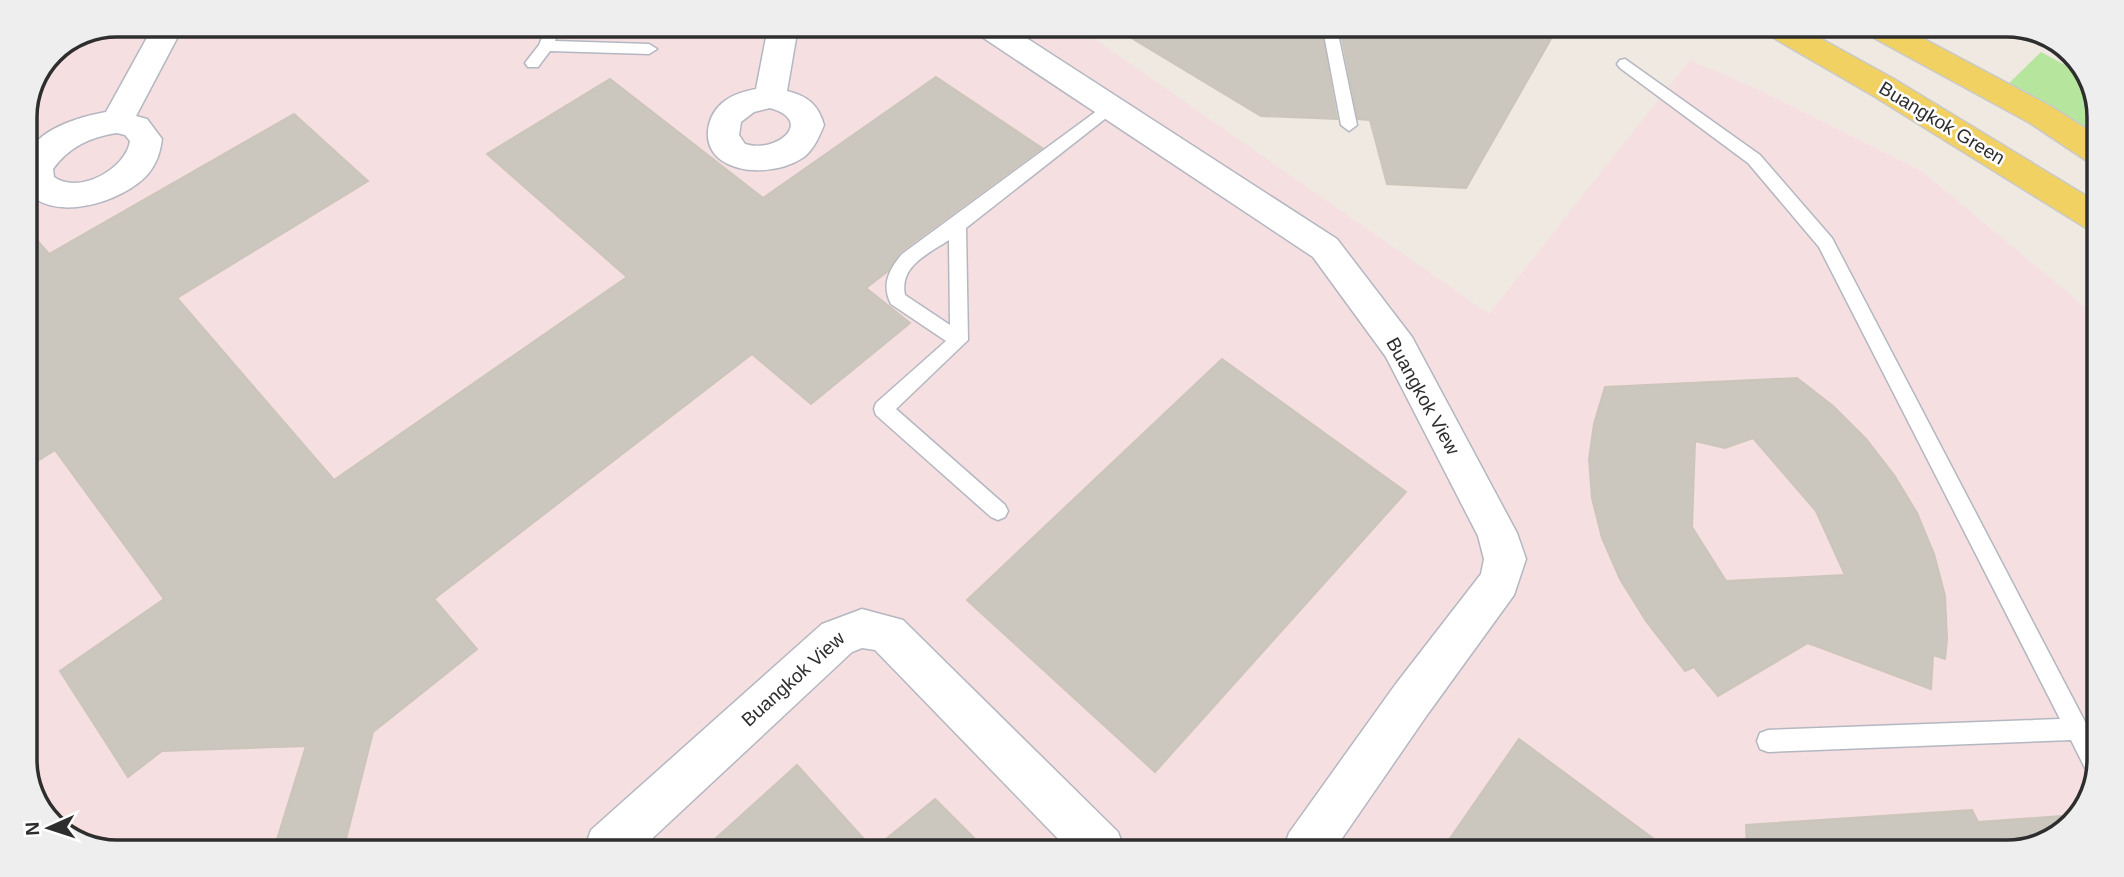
<svg xmlns="http://www.w3.org/2000/svg" width="2124" height="877" font-family="Arial,sans-serif">
	<style>
		.medical { fill: #f5dfe0 }
		.green { fill: #b6e59e }
		.building { fill: #cbc7bf; stroke: #cbc5ba; stroke-width: 2; fill-rule: evenodd }
		.lines { fill: none; stroke-linecap: round; stroke-linejoin: round }
		.service-casing { stroke: #b4b7c1; stroke-width: 3 }
		.minor-casing { stroke: #b4b7c1; stroke-width: 3 }
		.primary-casing { stroke: #c9c9c9; stroke-width: 3 }
		.service { fill: #fff; fill-rule: evenodd }
		.minor { fill: #fff; fill-rule: evenodd }
		.primary { fill: #f2d163; fill-rule: evenodd }
		.labels { text-anchor: middle; dominant-baseline: central; stroke-width: 5; stroke-linejoin: round; paint-order: stroke }
		.street-label { font-size: 19px; fill: #2e2e2e; stroke: #fff }
		.rim { fill: none; stroke: #2e2e2e; stroke-width: 3.5 }
	</style>
	<rect width="100%" height="100%" fill="#efe9e1"/>
	<!-- medical -->
	<path class="medical" d="M 117,25 L 1079,28 L 1489,314 L 1690,60 L 1757,89 L 1923,172 L 2097,317 L 2093,795 L 2059,837 L 2007,852 L 82,846 L 43,816 L 25,766 L 25,111 L 52,51 Z"/>
	<!-- green -->
	<path class="green" d="M 2041,52 L 2087,77 L 2099,111 L 2099,152 L 2001,91 Z"/>
	<!-- building -->
	<g class="building">
		<path d="M 1115,28 L 1321,29 L 1337,119 L 1261,116 Z"/>
		<path d="M 1340,29 L 1343,29 L 1556,30 L 1466,188 L 1387,184 L 1370,120 L 1358,119 Z"/>
		<path d="M 936,77 L 1042,148 L 900,252 L 888,271 L 866,288 L 910,323 L 811,404 L 752,354 L 434,599 L 477,649 L 373,732 L 344,847 L 275,846 L 306,746 L 162,751 L 128,777 L 60,671 L 164,599 L 55,450 L 25,469 L 25,226 L 49,254 L 294,114 L 368,181 L 177,298 L 334,480 L 627,277 L 487,154 L 610,79 L 763,198 Z"/>
		<path d="M 1222,359 L 1406,492 L 1155,772 L 967,600 Z"/>
		<path d="M 1797,378 L 1833,406 L 1866,439 L 1894,475 L 1917,513 L 1934,554 L 1945,596 L 1947,639 L 1945,659 L 1933,655 L 1931,689 L 1808,643 L 1718,696 L 1694,667 L 1685,671 L 1646,621 L 1620,579 L 1602,538 L 1592,498 L 1589,459 L 1594,424 L 1605,387 ZM 1753,438 L 1816,511 L 1845,575 L 1726,581 L 1692,527 L 1695,441 L 1725,448 Z"/>
		<path d="M 1519,739 L 1670,851 L 1442,850 Z"/>
		<path d="M 797,765 L 872,848 L 705,848 Z"/>
		<path d="M 935,799 L 985,849 L 875,848 Z"/>
		<path d="M 1972,810 L 1978,822 L 2076,815 L 2059,837 L 2007,852 L 1747,852 L 1746,825 Z"/>
	</g>
	<g class="lines">
		<!-- service casing -->
		<g class="service-casing">
			<g id="service">
				<path d="M 547,26 L 561,26 L 555,41 L 649,44 L 657,49 L 649,54 L 550,51 L 538,67 L 528,67 L 525,63 L 539,45 Z"/>
				<path d="M 1323,29 L 1337,29 L 1357,125 L 1349,131 L 1341,125 Z"/>
				<path d="M 1625,59 L 1760,155 L 1832,238 L 2093,737 L 2093,771 L 2085,768 L 2071,740 L 1768,752 L 1760,749 L 1757,741 L 1760,733 L 1768,730 L 2060,719 L 1819,247 L 1748,163 L 1620,68 L 1617,64 L 1620,60 Z"/>
				<path d="M 1109,102 L 1115,103 L 1117,107 L 1115,111 L 966,228 L 968,340 L 896,409 L 1005,505 L 1008,511 L 1005,517 L 998,520 L 991,517 L 876,415 L 874,409 L 876,403 L 946,341 L 891,304 C 881,284 889,270 902,254 ZM 949,240 L 950,325 L 905,295 C 899,266 928,254 949,240 Z"/>
			</g>
		</g>
		<!-- minor casing -->
		<g class="minor-casing">
			<g id="minor">
				<path d="M 154,25 L 184,25 L 136,116 L 147,119 L 162,139 C 160,153 157,163 148,174 C 124,202 48,226 25,187 C 25,179 22,166 25,159 C 36,129 79,117 106,112 ZM 117,133 L 125,135 L 130,141 C 126,169 79,195 54,177 L 53,169 C 69,147 90,137 117,133 Z"/>
				<path d="M 768,27 L 798,27 L 787,91 C 807,96 818,104 824,125 C 819,137 814,149 804,157 C 782,172 744,176 721,160 C 700,144 706,114 726,100 C 734,94 746,91 756,89 ZM 770,108 C 816,121 776,154 745,144 L 739,135 L 741,122 L 754,112 Z"/>
				<path d="M 975,28 L 1011,28 L 1337,239 L 1412,337 L 1517,533 L 1526,559 L 1514,595 L 1427,715 L 1334,850 L 1283,850 L 1289,833 L 1395,685 L 1481,574 L 1484,559 L 1478,536 L 1386,357 L 1313,257 L 979,35 Z"/>
				<path d="M 862,609 L 903,620 L 1118,832 L 1124,849 L 1068,849 L 875,650 L 862,648 L 852,652 L 642,848 L 585,847 L 591,830 L 822,624 Z"/>
			</g>
		</g>
		<!-- primary casing -->
		<g class="primary-casing">
			<g id="primary">
				<path d="M 1768,30 L 1807,31 L 1894,79 L 2098,203 L 2098,232 L 2086,228 L 1872,95 L 1772,37 Z"/>
				<path d="M 1870,31 L 1909,31 L 2052,107 L 2099,137 L 2099,165 L 2087,161 L 2030,123 L 1874,38 Z"/>
			</g>
		</g>
		<!-- service -->
		<use href="#service" class="service"/>
		<!-- minor -->
		<use href="#minor" class="minor"/>
		<!-- primary -->
		<use href="#primary" class="primary"/>
	</g>
	<g class="labels">
		<!-- street labels -->
		<g class="street-label">
			<text transform="translate(1942 123) rotate(31)">Buangkok Green</text>
			<text transform="translate(1423 396) rotate(61)">Buangkok View</text>
			<text transform="translate(793 679) rotate(-42)">Buangkok View</text>
		</g>
	</g>
	<!-- crop -->
	<path d="M0 0H2124V877H0ZM117 37H2007A80 80 0 0 1 2087 117V760A80 80 0 0 1 2007 840H117A80 80 0 0 1 37 760V117A80 80 0 0 1 117 37Z" fill="#eee" fill-rule="evenodd"/>
	<path class="rim" d="M117 37H2007A80 80 0 0 1 2087 117V760A80 80 0 0 1 2007 840H117A80 80 0 0 1 37 760V117A80 80 0 0 1 117 37Z"/>
	<!-- north arrow -->
	<g transform="translate(49 828) rotate(267)" stroke="#ffffff" stroke-width="5" paint-order="stroke">
	<path d="M0-5L12 26L0 18L-12 26Z" fill="#2e2e2e"/>
	<text y="-10" font-size="19" font-weight="bold" text-anchor="middle" fill="#2e2e2e">N</text>
	</g>
</svg>
